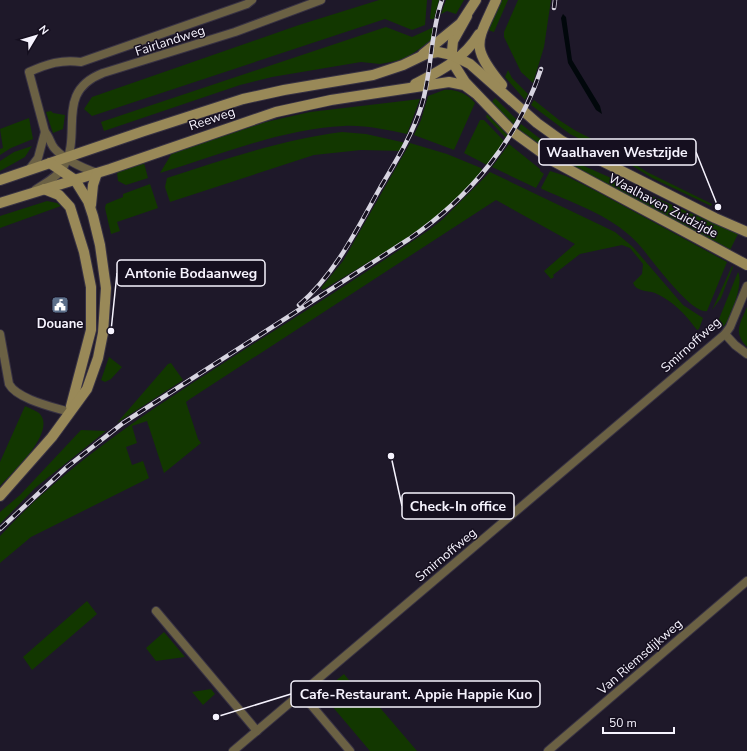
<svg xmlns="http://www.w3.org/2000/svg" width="747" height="751" font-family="'Nunito Sans',sans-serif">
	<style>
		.green { fill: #123700 }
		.water { fill: #01070b }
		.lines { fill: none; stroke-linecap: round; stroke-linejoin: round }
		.street-casing { stroke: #383243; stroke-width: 10 }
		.secondary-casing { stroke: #383243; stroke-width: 12 }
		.street { stroke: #6b6144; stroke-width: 8 }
		.secondary { stroke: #998958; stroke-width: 10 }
		.rail-casing { stroke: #d7d4e0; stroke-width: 4.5 }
		.rail { stroke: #150f1f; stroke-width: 3; stroke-dasharray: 9; stroke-linecap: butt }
		.labels { text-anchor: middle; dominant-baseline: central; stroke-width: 3; stroke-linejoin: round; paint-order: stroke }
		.street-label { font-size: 13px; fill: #f6f3fe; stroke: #150f1f }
		.poi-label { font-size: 13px; font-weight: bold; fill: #f6f3fe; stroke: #150f1f }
		.leader { fill: none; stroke: #f6f3fe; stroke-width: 1.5 }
		.callout-dot { fill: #f6f3fe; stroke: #150f1f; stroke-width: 1.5 }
		.callout { fill: #150f1f; stroke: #f6f3fe; stroke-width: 1.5 }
		.callout-label { font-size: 14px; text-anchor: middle; font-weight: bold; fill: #f6f3fe }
	</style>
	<rect width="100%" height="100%" fill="#1e1829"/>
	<!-- green -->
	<g class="green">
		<path d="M 379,0 L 427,0 L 425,25 L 412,30 L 385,19 L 92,116 L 84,109 L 92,97 L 299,25 Z"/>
		<path d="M 432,0 L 439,0 L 434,19 L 430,19 Z"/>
		<path d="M 446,0 L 464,0 L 456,14 L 447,11 L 441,14 Z"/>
		<path d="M 502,0 L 508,0 L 494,32 L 488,30 Z"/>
		<path d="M 518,0 L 551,0 L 544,47 L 533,83 L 521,72 L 504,37 L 504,32 Z"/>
		<path d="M 386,27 L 412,37 L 434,27 L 431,41 L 406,58 L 396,61 L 380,64 L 361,62 L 272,77 L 240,85 L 104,131 L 101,122 Z"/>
		<path d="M 508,70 L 512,78 L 528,94 L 525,100 L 505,77 Z"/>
		<path d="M 444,90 C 457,89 467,94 475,103 L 454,150 L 414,135 L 421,120 L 428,96 Z"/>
		<path d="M 495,98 L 516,119 L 513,126 L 492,102 Z"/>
		<path d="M 420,99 L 407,134 C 387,130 365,125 344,126 C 281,129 220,155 160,173 L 172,153 L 266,122 L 310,112 Z"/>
		<path d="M 534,100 L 559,120 L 576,131 L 608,147 L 647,172 L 712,204 L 711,206 L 652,178 L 626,162 L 570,134 L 531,105 Z"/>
		<path d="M 51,111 L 53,113 L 65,115 L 63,129 L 53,133 L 46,112 Z"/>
		<path d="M 487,114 L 508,135 L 506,138 L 486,117 Z"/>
		<path d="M 29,118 L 33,139 L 11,148 L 0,155 L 0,149 L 3,148 L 0,129 Z"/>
		<path d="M 480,120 L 484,120 L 504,141 L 487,165 L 464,153 Z"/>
		<path d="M 521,124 L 547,144 L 584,166 L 738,234 L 730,250 L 561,161 L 518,129 Z"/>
		<path d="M 342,132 L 366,134 L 406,143 L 403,151 L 361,150 L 314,155 L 170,202 L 165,187 L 167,178 C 225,159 281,140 342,132 Z"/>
		<path d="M 410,143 L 447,154 L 481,168 L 482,170 C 442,224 378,255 323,290 L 321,288 L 343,261 Z"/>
		<path d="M 509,144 L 540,169 L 540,171 L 544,174 L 536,188 L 492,167 Z"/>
		<path d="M 32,146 L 25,157 L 0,171 L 0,161 L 14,152 Z"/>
		<path d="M 144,163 L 148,178 L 126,185 L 118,181 L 117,172 Z"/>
		<path d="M 550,171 L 566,176 L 596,191 L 727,262 L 707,311 C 692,315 652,260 641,247 C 616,217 577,205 542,189 L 541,188 Z"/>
		<path d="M 490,172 L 615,232 L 633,247 L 683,305 L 703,318 L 699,329 L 697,330 C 685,314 673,301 655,293 C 646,290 637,292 633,283 L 642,274 L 643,264 L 630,248 L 622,245 L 580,254 L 553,275 L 554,277 L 551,279 L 544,271 L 575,244 L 496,200 L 190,399 L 186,402 L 198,439 L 201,443 L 164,473 L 147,421 L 132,426 L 137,443 L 126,447 L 132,465 L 143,461 L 149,478 L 31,537 L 0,563 L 0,536 C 64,467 141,416 219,366 C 289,321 360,277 429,230 L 443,219 Z"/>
		<path d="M 150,184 L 158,208 L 117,222 L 120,231 L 111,234 L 105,208 L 106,204 L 123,197 L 123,194 Z"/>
		<path d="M 47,201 L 57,203 L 61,206 L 0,228 L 0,216 Z"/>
		<path d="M 732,266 L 733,267 L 721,298 L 712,310 Z"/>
		<path d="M 738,272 C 744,281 731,320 723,327 L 719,319 Z"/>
		<path d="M 747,307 L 747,347 C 733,332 740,324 747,307 Z"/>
		<path d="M 109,357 L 122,367 L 111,379 L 105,382 L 101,380 Z"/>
		<path d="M 171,363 L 183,380 L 117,423 L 168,364 Z"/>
		<path d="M 25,406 C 29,408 35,410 39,413 C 58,431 12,473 0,486 L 0,462 Z"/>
		<path d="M 81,430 L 106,431 L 35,488 L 0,524 L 0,512 L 20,495 Z"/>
		<path d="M 87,601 L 97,614 L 32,670 L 23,657 Z"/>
		<path d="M 164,632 L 185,657 L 156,661 L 146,648 Z"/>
		<path d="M 344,674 L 358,691 L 364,689 L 417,751 L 370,751 L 321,693 Z"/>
		<path d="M 211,689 L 215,694 L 203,705 L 192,692 Z"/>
	</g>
	<!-- water -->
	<path class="water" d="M 563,14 L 566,17 L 572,60 L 600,106 L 602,114 L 596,110 L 568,63 L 561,18 Z"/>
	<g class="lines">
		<!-- street casing -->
		<g class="street-casing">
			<g id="street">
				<path d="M 45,132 C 50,137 50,144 55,149 C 65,160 83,168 97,173"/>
				<path d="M 28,171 L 38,158 L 45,132 L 29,72 C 47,64 62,59 81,62 L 247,4 L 252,0"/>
				<path d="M 35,190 C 45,183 58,177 64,166 C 83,133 54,92 103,73 L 235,32 L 321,0"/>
				<path d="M 0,334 L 9,384 C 17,399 53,407 69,412"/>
				<path d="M 725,334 L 735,345 L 747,354"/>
				<path d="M 156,611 L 257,731"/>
				<path d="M 301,693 L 350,751"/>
				<path d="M 233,751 L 725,334 L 730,327 L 747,286"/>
				<path d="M 548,751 L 747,581"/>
			</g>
		</g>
		<!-- secondary casing -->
		<g class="secondary-casing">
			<g id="secondary">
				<path d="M 496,0 C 477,43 469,45 502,85"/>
				<path d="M 467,16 L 453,41 L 452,51 L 453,63 L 465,82 L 513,132 L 553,161 L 747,265"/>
				<path d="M 423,54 L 461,23 L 476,0"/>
				<path d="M 415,84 C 440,71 464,59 479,34"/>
				<path d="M 0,180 L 144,131 L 243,99 L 284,90 L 373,75 L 403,65 L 426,54 L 438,52 L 452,55 L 470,64 L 537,123 L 562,141 L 715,218 L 747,232"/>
				<path d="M 44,189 L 59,195 L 70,207 L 84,252 L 91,287 L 91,330 L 71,406"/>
				<path d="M 0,203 L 110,169 L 276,112 L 331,100 L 449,82 L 464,85 L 475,93"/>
				<path d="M 91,205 L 93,185 L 97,173"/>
				<path d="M 0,496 L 52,437 L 87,389 L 98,358 L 103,333 L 106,288 L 100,245 L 93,216 L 88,201 L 75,180 L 50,163"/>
			</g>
		</g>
		<!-- street -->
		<use href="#street" class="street"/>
		<!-- secondary -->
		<use href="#secondary" class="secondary"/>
		<!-- rail casing -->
		<g class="rail-casing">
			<g id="rail">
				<path d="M 554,8 L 555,0"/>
				<path d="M 299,305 C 336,273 357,229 380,188 C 396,161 413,134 422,104 C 432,70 430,34 442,0"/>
				<path d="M 0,529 L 67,467 L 123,423 L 409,239 C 469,198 518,140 541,69"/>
			</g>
		</g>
		<!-- rail -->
		<use href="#rail" class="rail"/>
	</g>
	<!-- icons -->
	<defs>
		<g id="civic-square" transform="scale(0.9)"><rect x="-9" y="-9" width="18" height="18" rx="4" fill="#5c6f8a" stroke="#150f1f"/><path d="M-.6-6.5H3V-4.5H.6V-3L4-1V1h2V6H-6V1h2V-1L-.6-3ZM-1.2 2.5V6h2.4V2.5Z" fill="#fff"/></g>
	</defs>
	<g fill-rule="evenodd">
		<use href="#civic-square" x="60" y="305"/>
	</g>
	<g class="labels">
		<!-- street labels -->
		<g class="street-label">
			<text transform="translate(170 41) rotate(-18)">Fairlandweg</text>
			<text transform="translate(212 119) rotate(-19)">Reeweg</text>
			<text transform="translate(663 206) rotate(28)">Waalhaven Zuidzijde</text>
			<text transform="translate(691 345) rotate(-42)">Smirnoffweg</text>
			<text transform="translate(446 555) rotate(-40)">Smirnoffweg</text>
			<text transform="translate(640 657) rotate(-41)">Van Riemsdijkweg</text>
		</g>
		<!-- poi labels -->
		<g class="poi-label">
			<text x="60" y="324">Douane</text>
		</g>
	</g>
	<!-- callouts -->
	<path class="leader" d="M718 207L696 152M111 331L117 273M391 456L402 506M216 717L291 694"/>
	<g class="callout-dot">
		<circle cx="718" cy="207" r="4"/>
		<circle cx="111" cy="331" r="4"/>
		<circle cx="391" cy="456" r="4"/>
		<circle cx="216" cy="717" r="4"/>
	</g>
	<g class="callout">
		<rect x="539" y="139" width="157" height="26" rx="4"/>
		<rect x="117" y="260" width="148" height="26" rx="4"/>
		<rect x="402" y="493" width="112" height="26" rx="4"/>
		<rect x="291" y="681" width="249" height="26" rx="4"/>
	</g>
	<g class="callout-label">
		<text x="617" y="157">Waalhaven Westzijde</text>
		<text x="191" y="278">Antonie Bodaanweg</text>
		<text x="458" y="511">Check-In office</text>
		<text x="416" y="699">Cafe-Restaurant. Appie Happie Kuo</text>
	</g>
	<!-- north arrow -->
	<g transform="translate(36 36) rotate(52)" stroke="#150f1f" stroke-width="3" paint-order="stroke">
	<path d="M0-3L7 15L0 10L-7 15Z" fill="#f6f3fe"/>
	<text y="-6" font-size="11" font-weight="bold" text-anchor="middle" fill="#f6f3fe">N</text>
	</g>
	<!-- scale -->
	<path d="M603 727v6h71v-6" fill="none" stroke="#f6f3fe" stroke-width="2"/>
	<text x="609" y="727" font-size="12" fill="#f6f3fe" stroke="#150f1f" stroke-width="3" paint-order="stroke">50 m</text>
</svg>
